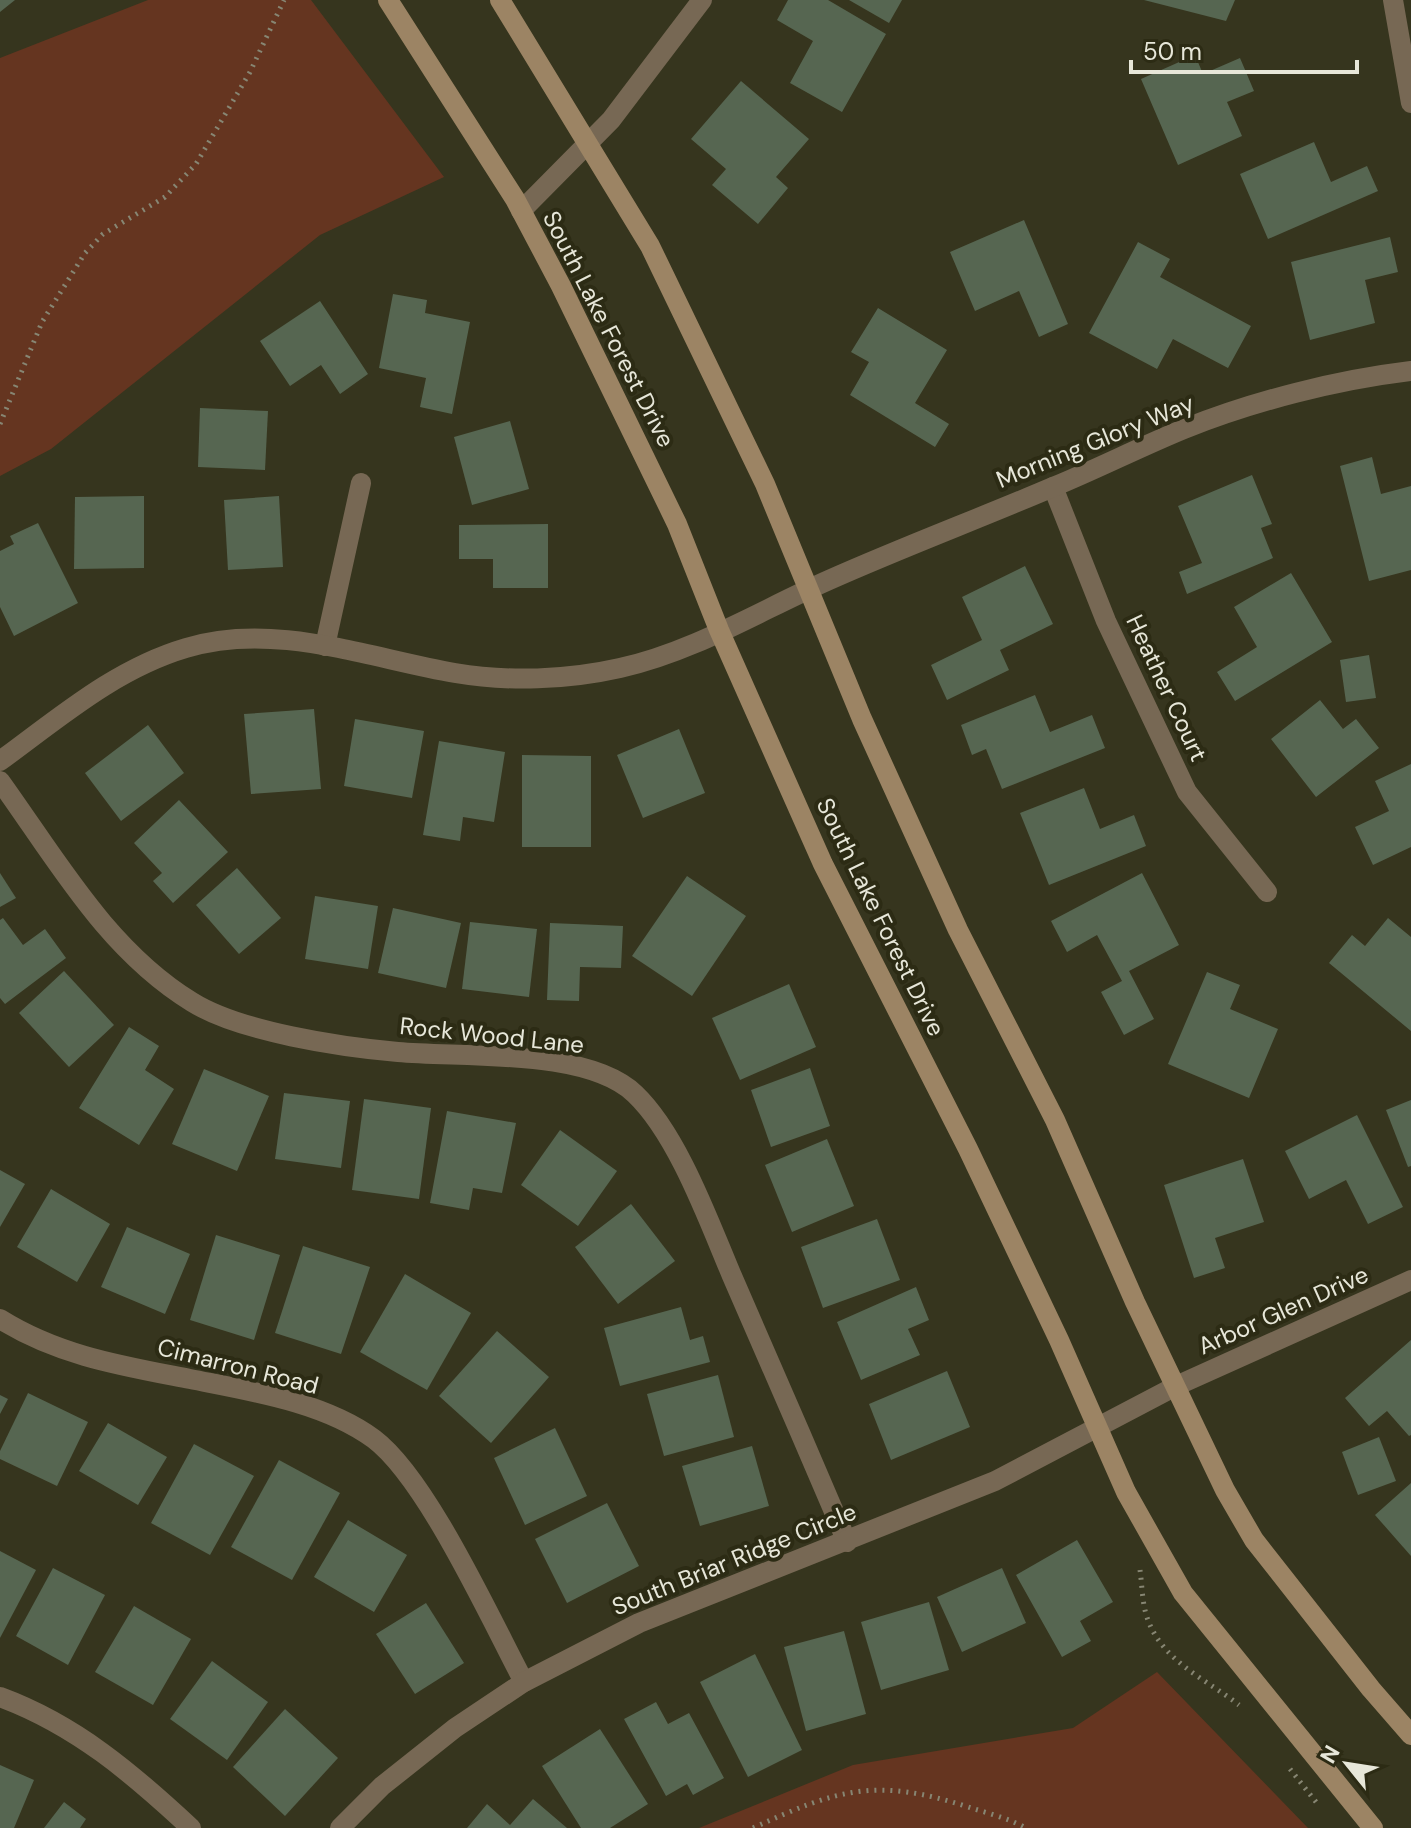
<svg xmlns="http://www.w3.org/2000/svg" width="1411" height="1828" font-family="'DM Sans',sans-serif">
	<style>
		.green { fill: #653520 }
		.building { fill: #566651 }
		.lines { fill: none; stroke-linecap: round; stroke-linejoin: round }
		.path { stroke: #878673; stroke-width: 5; stroke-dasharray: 2 6; stroke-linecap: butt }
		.street { stroke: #776854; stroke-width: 20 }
		.secondary { stroke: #9c8464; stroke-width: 20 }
		.labels { text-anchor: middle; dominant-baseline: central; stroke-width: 8; stroke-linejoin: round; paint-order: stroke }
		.street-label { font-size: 24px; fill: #e7e7d9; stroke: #2c2b14 }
	</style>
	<rect width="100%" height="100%" fill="#36351e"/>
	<!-- green -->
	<g class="green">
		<path d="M 148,0 L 311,0 L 444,177 L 320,235 L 51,449 L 0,476 L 0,58 Z"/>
		<path d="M 1157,1672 L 1308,1828 L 699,1828 L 853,1765 L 1073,1728 Z"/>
	</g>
	<!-- building -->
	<g class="building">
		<path d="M 0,0 L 15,0 L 0,12 Z"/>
		<path d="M 788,0 L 828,0 L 886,34 L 842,112 L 790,83 L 813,41 L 777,20 Z"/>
		<path d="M 849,0 L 902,0 L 889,23 Z"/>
		<path d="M 1144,0 L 1235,0 L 1226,21 Z"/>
		<path d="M 1195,55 L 1203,74 L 1240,58 L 1254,91 L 1227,102 L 1242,136 L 1178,165 L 1141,79 Z"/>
		<path d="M 741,81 L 809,139 L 776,177 L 788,188 L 758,224 L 712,185 L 726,169 L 691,139 Z"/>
		<path d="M 1314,142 L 1331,182 L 1367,166 L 1378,191 L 1268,239 L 1240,174 Z"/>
		<path d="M 1024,220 L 1068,324 L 1039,337 L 1019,291 L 975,311 L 950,252 Z"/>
		<path d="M 1390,237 L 1398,272 L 1365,280 L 1375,323 L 1310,340 L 1291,262 Z"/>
		<path d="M 1138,242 L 1170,259 L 1160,277 L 1251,326 L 1228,368 L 1173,339 L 1157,369 L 1089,333 Z"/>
		<path d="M 393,294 L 427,300 L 425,313 L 470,322 L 452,414 L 420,407 L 426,378 L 379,368 Z"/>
		<path d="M 320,301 L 368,374 L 340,394 L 321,365 L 290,386 L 260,341 Z"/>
		<path d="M 878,308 L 947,350 L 915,403 L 949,424 L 935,447 L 850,395 L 869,362 L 851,352 Z"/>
		<path d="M 200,408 L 268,411 L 265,470 L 198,467 Z"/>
		<path d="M 510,421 L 529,489 L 472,505 L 454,437 Z"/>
		<path d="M 1372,457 L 1381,494 L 1411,486 L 1411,570 L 1369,581 L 1340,466 Z"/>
		<path d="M 1252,475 L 1272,524 L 1261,528 L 1273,558 L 1187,594 L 1179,572 L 1202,563 L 1178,506 Z"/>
		<path d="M 144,496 L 144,568 L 74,569 L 75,497 Z"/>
		<path d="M 279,496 L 283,567 L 228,570 L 224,500 Z"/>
		<path d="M 38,523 L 78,603 L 14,636 L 0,607 L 0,551 L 14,544 L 10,536 Z"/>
		<path d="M 548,524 L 548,588 L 493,588 L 493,559 L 459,559 L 459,525 Z"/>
		<path d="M 1025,566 L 1053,624 L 1000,650 L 1009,670 L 947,700 L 931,665 L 982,640 L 962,597 Z"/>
		<path d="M 1291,573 L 1332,642 L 1235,701 L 1217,672 L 1257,647 L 1234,607 Z"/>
		<path d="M 1369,655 L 1376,698 L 1346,702 L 1340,660 Z"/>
		<path d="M 1035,695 L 1050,732 L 1092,715 L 1105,748 L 1002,789 L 986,749 L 972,755 L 961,725 Z"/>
		<path d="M 1320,700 L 1343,729 L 1356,719 L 1379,748 L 1316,797 L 1271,739 Z"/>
		<path d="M 314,709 L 321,789 L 251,794 L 244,714 Z"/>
		<path d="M 355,719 L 424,731 L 412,798 L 344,786 Z"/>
		<path d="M 148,725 L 184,773 L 121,821 L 85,773 Z"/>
		<path d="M 679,729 L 705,793 L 643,818 L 617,755 Z"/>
		<path d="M 439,741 L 505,752 L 494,822 L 463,817 L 460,841 L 423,835 Z"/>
		<path d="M 522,755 L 591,756 L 591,847 L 522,847 Z"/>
		<path d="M 1411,764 L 1411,847 L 1373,865 L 1355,827 L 1389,811 L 1375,781 Z"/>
		<path d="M 1084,788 L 1100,829 L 1134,815 L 1146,846 L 1049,885 L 1020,813 Z"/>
		<path d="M 179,800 L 228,852 L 173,903 L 153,881 L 162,873 L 134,843 Z"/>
		<path d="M 237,868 L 281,918 L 239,954 L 196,905 Z"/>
		<path d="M 0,873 L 16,898 L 0,907 Z"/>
		<path d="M 1142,873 L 1179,945 L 1129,971 L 1154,1019 L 1124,1035 L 1101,992 L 1122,981 L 1097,935 L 1067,952 L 1051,921 Z"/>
		<path d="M 687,876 L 746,916 L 692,996 L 632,956 Z"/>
		<path d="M 315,896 L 378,906 L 368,969 L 305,959 Z"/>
		<path d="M 393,908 L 461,923 L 446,988 L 378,973 Z"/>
		<path d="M 3,918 L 23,945 L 45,929 L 66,958 L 5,1004 L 0,998 L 0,920 Z"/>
		<path d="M 1388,918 L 1411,937 L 1411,1031 L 1329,963 L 1352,935 L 1365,946 Z"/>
		<path d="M 470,922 L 537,929 L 529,997 L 462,989 Z"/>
		<path d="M 550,923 L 623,926 L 621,968 L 580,967 L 579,1001 L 547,1000 Z"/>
		<path d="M 64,971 L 114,1025 L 69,1067 L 19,1013 Z"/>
		<path d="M 1207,972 L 1240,985 L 1230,1009 L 1278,1029 L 1249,1098 L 1168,1064 Z"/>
		<path d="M 789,984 L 816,1047 L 740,1080 L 712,1018 Z"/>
		<path d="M 129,1027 L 159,1046 L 145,1070 L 174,1089 L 139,1145 L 79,1108 Z"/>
		<path d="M 810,1068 L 830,1126 L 771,1147 L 751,1090 Z"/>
		<path d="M 204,1069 L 269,1096 L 237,1171 L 172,1144 Z"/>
		<path d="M 284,1093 L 350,1101 L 341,1168 L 275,1159 Z"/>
		<path d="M 364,1099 L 431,1108 L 419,1199 L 352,1190 Z"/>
		<path d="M 1411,1100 L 1411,1166 L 1408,1167 L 1386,1110 Z"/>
		<path d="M 447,1111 L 516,1123 L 502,1193 L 473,1188 L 469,1210 L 430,1203 Z"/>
		<path d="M 1357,1115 L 1403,1207 L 1368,1224 L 1346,1180 L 1309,1199 L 1285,1151 Z"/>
		<path d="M 560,1130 L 617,1171 L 578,1226 L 521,1185 Z"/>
		<path d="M 827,1139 L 854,1206 L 792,1232 L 765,1165 Z"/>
		<path d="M 1243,1159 L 1264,1222 L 1215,1238 L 1225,1268 L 1194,1278 L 1164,1185 Z"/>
		<path d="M 0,1170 L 25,1184 L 0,1227 Z"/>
		<path d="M 51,1189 L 110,1224 L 77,1282 L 17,1247 Z"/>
		<path d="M 631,1204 L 675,1261 L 618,1304 L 575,1247 Z"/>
		<path d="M 877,1219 L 900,1280 L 823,1308 L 801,1247 Z"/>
		<path d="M 127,1227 L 190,1254 L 165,1314 L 101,1287 Z"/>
		<path d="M 216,1235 L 280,1255 L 254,1340 L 190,1320 Z"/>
		<path d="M 303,1246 L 370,1267 L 341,1354 L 275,1333 Z"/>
		<path d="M 405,1274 L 471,1313 L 427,1390 L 360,1352 Z"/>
		<path d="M 916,1287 L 929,1320 L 908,1329 L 920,1355 L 861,1380 L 837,1322 Z"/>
		<path d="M 681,1307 L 690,1340 L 703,1336 L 710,1362 L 620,1386 L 604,1328 Z"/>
		<path d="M 497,1331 L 549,1377 L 491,1443 L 439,1396 Z"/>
		<path d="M 1411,1340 L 1411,1435 L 1409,1436 L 1387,1411 L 1369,1426 L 1345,1398 Z"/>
		<path d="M 947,1371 L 970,1427 L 891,1460 L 869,1404 Z"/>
		<path d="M 718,1375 L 734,1437 L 664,1456 L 647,1394 Z"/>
		<path d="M 28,1393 L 88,1422 L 57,1486 L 0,1459 L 0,1451 Z"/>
		<path d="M 0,1395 L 8,1399 L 0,1414 Z"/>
		<path d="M 108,1423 L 167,1457 L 138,1505 L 79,1471 Z"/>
		<path d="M 555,1428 L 587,1496 L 525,1525 L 494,1458 Z"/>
		<path d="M 1379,1437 L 1396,1481 L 1358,1495 L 1342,1452 Z"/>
		<path d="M 194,1444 L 254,1476 L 210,1555 L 151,1523 Z"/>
		<path d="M 752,1446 L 769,1506 L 700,1526 L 682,1466 Z"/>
		<path d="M 279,1460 L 340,1493 L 292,1580 L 231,1547 Z"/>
		<path d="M 1411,1483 L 1411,1556 L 1375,1515 Z"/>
		<path d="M 607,1503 L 639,1566 L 567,1603 L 535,1539 Z"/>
		<path d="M 348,1520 L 407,1555 L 374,1612 L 314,1577 Z"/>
		<path d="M 1077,1540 L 1113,1602 L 1080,1621 L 1091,1641 L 1062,1657 L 1016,1575 Z"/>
		<path d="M 0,1551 L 36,1570 L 0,1638 Z"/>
		<path d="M 53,1568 L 105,1595 L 68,1665 L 16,1636 Z"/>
		<path d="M 1002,1568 L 1026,1623 L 962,1652 L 937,1597 Z"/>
		<path d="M 929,1602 L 949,1670 L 881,1690 L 861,1622 Z"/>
		<path d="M 426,1603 L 464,1663 L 415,1694 L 376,1634 Z"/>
		<path d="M 134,1606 L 191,1639 L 153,1705 L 95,1672 Z"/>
		<path d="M 844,1631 L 866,1714 L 806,1731 L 784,1647 Z"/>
		<path d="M 755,1654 L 802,1750 L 748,1777 L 700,1682 Z"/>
		<path d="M 212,1661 L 268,1702 L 227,1760 L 170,1719 Z"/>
		<path d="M 656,1702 L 668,1724 L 689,1713 L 724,1778 L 693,1795 L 687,1784 L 666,1796 L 624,1719 Z"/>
		<path d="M 285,1709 L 338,1758 L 285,1816 L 233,1767 Z"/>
		<path d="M 600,1729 L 648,1804 L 610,1828 L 581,1828 L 542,1766 Z"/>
		<path d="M 0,1765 L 34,1780 L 14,1828 L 0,1828 Z"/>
		<path d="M 533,1799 L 567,1828 L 467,1828 L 487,1804 L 510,1825 Z"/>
		<path d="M 64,1802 L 86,1819 L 80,1828 L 44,1828 Z"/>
	</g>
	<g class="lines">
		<!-- path -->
		<g class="path">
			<path d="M 0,424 L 42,322 L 85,253 L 103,234 L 165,197 L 196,164 L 250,72 L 284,0"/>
			<path d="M 1140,1570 C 1142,1584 1142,1600 1146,1614 C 1159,1660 1206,1679 1239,1705"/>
			<path d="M 1290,1769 L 1316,1802"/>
			<path d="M 753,1828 C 838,1789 877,1777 968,1807 C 987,1813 1008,1818 1026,1828"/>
		</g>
		<!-- street -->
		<g class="street">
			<path d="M 1393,0 L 1411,103"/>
			<path d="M 521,211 L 611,120 L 702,0"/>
			<path d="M 1053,487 L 1106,621 L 1187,792 L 1267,892"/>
			<path d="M 325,646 L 361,483"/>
			<path d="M 0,761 C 59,718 115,669 186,648 C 274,621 368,658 455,673 C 508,682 567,680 620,668 C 693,652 761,610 829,580 C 903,547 978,519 1053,487 C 1097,469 1140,447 1184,429 C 1254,401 1336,380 1411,371"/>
			<path d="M 0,781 C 57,860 107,950 192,1002 C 240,1032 341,1047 398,1052 C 463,1058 587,1048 635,1094 C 678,1135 709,1222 732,1276 C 771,1365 809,1453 847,1542"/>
			<path d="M 0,1319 C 59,1356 123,1366 190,1379 C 250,1391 324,1402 374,1439 C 427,1479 491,1620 524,1682"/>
			<path d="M 0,1697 C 76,1725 133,1774 191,1828"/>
			<path d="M 340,1828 L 382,1786 L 455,1728 L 524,1682 L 639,1623 L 995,1481 L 1176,1386 L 1411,1280"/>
		</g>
		<!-- secondary -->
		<g class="secondary">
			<path d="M 388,0 L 515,199 L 561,286 L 677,524 L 719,630 L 823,864 L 968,1149 L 1059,1340 L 1126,1492 L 1183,1593 L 1373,1828"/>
			<path d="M 500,0 L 650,246 L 765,484 L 862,719 L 958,930 L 1055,1120 L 1135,1302 L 1225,1490 L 1254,1540 L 1371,1689 L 1411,1735"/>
		</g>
	</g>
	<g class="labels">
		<!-- street labels -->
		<g class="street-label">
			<text transform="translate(609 329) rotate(63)">South Lake Forest Drive</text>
			<text transform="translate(1095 441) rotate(-22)">Morning Glory Way</text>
			<text transform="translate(1167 688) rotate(65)">Heather Court</text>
			<text transform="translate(881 917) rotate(64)">South Lake Forest Drive</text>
			<text transform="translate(492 1035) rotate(6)">Rock Wood Lane</text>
			<text transform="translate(1283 1310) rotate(-24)">Arbor Glen Drive</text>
			<text transform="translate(238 1366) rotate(14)">Cimarron Road</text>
			<text transform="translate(734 1559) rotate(-22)">South Briar Ridge Circle</text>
		</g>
	</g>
	<!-- north arrow -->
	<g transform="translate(1347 1764) rotate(300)" stroke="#2c2b14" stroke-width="6" paint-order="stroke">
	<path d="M0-6L14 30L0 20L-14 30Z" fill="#e7e7d9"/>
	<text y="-12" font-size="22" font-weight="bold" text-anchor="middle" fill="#e7e7d9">N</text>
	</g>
	<!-- scale -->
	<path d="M1131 60v12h226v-12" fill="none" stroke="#e7e7d9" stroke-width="4"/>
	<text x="1143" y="60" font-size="24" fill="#e7e7d9" stroke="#2c2b14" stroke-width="6" paint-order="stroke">50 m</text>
</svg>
